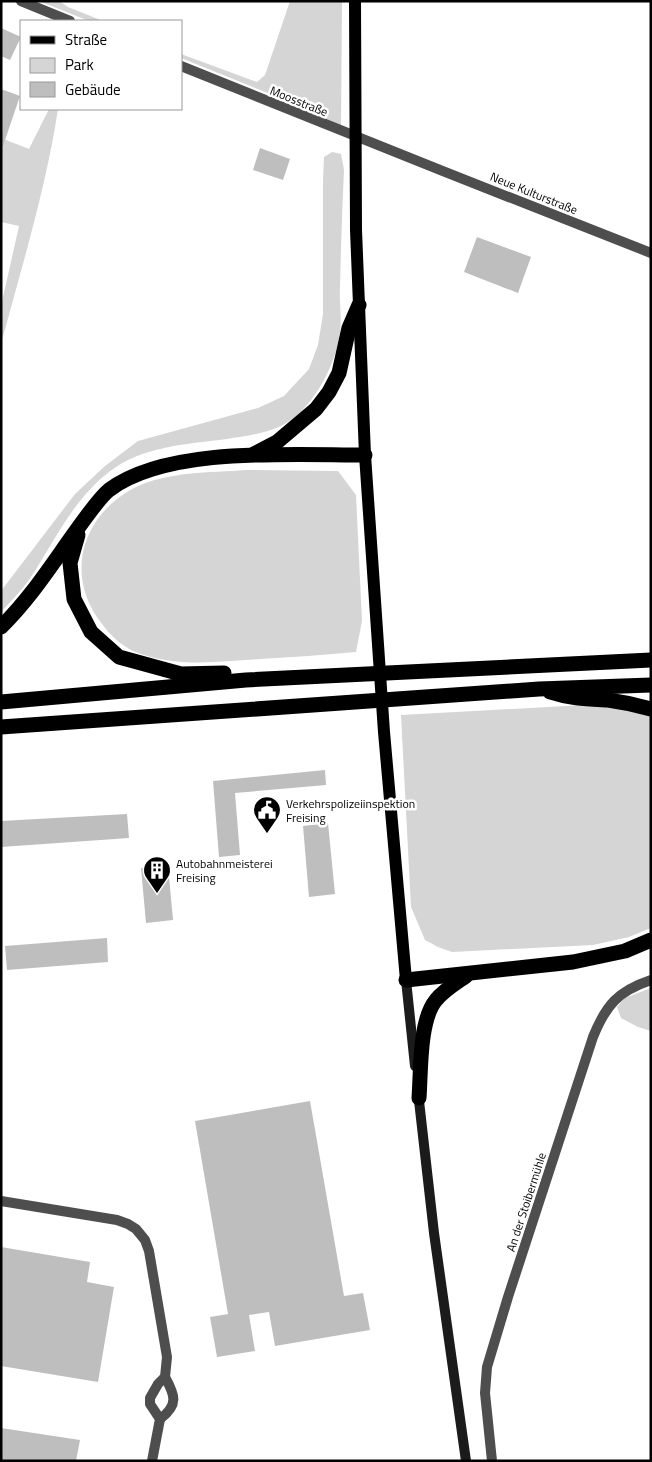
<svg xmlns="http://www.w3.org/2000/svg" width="652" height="1462" font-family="'Titillium Web',sans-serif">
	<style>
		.green { fill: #d5d5d5 }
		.building { fill: #bebebe }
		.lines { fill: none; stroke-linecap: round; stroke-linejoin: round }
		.minor { stroke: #4e4e4e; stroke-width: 10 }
		.secondary { stroke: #1b1b1b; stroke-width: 10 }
		.primary { stroke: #000; stroke-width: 12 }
		.motorway { stroke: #000; stroke-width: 15 }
		.labels { text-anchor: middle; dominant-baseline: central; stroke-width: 5; stroke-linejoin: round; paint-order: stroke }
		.street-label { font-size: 12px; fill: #000; stroke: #fff }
		.poi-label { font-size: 12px; fill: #000; stroke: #fff; text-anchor: start }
	</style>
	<rect width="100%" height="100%" fill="#fff"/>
	<!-- green -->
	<g class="green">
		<path d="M 39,1 L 59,1 L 68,7 L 103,21 L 89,21 Z"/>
		<path d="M 290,1 L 342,1 L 341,126 L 274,100 L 275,96 L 181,58 L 181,54 L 257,82 L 265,75 Z"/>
		<path d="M 49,109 L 58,109 C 46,188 22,266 1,344 L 1,306 L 19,226 L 1,222 L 1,138 L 29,149 Z"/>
		<path d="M 332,152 L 341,154 L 344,170 C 342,209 341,248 340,287 C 339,302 342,317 340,332 C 336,366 311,413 279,427 C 263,434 244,436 227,439 C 188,444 142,446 109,472 C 74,499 56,538 33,574 C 24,588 12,600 1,612 L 1,591 L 75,494 L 105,466 L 138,441 L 258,408 L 284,396 L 309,369 L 318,345 L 323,314 L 323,179 L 324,157 Z"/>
		<path d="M 246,470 L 338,471 L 356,495 L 362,621 L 356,652 C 324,655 292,657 261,659 C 219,662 173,668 133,651 C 121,645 110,635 102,624 C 64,576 81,516 134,488 C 168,471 210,473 246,470 Z"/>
		<path d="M 602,704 L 651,714 L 651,928 L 629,937 L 593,945 L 452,952 L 438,947 L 425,940 L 411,907 L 401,715 Z"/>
		<path d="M 651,988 L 651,1031 L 638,1027 L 621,1018 L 617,1007 L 625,998 Z"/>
	</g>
	<!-- building -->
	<g class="building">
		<path d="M 1,28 L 21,37 L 10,60 L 1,56 Z"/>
		<path d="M 1,89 L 20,96 L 3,146 L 1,146 Z"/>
		<path d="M 260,148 L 290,159 L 283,180 L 253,170 Z"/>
		<path d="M 477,237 L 531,257 L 518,293 L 464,272 Z"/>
		<path d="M 325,770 L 326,785 L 235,793 L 240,855 L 219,857 L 213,781 Z"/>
		<path d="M 127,814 L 129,838 L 1,847 L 1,821 Z"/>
		<path d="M 328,823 L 335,894 L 309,897 L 303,826 Z"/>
		<path d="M 168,866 L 173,920 L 146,923 L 141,868 Z"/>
		<path d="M 107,938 L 108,962 L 7,970 L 5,946 Z"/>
		<path d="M 310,1101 L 344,1296 L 363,1293 L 370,1330 L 275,1346 L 269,1312 L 249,1315 L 255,1351 L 217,1357 L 210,1317 L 228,1314 L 195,1121 Z"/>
		<path d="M 1,1247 L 90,1262 L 87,1282 L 114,1287 L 98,1382 L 1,1366 Z"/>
		<path d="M 1,1428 L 80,1440 L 76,1461 L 1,1461 Z"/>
	</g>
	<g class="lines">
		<!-- minor -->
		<g class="minor">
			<path d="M 21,1 L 70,21"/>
			<path d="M 181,66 C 337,129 494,192 651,253"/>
			<path d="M 1,1201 L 117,1220 L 128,1224 L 136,1229 L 145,1240 L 149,1251 L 167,1357 L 165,1377 L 158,1384 L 150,1398 L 150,1404 L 160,1419 L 152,1461"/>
			<path d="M 160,1419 C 179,1405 175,1395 165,1377"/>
			<path d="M 492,1461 L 485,1393 L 487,1367 L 508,1297 L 593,1037 C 606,1005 618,991 651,980"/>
		</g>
		<!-- secondary -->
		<g class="secondary">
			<path d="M 406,980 L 415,1066"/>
			<path d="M 418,1092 L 434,1233 L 466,1461"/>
		</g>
		<!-- primary -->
		<path class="primary" d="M 355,1 L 356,230 L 365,455 L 384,732 L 406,980"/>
		<!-- motorway -->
		<g class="motorway">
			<path d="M 254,454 L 277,442 L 316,409 L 329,392 L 339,373 L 349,328 L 359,305"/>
			<path d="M 78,535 L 70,563 L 74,599 L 91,632 L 119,657 L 181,674 L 224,673"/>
			<path d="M 1,627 C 30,599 52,564 76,531 C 84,520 99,498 109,490 C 167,446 293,455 365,455"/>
			<path d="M 550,692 C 571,699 587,699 608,700 C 623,702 637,705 651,709"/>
			<path d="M 1,702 L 246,680 L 651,660"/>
			<path d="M 1,727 L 539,689 L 651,685"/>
			<path d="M 406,980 L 573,962 L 625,951 L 651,940"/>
			<path d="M 419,1098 C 421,1072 419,1020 436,1000 C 444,990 456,983 466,976"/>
		</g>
	</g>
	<!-- icons -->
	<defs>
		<g id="civic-pin" transform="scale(1.4375)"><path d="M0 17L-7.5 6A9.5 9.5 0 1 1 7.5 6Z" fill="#000" stroke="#fff"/><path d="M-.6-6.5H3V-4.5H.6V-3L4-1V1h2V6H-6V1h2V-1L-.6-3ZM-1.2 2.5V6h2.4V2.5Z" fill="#fff"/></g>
		<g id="building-pin" transform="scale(1.4375)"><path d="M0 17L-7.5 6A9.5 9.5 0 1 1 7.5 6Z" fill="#000" stroke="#fff"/><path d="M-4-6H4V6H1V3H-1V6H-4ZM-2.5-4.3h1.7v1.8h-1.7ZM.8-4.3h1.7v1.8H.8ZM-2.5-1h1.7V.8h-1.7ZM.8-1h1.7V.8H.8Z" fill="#fff"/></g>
	</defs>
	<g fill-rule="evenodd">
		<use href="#civic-pin" x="267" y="810"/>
		<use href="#building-pin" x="157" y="870"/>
	</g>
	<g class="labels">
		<!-- street labels -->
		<g class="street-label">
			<text transform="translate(299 101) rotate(22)">Moosstraße</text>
			<text transform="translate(534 193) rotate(22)">Neue Kulturstraße</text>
			<text transform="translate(526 1202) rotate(-72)">An der Stoibermühle</text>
		</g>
		<!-- poi labels -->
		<g class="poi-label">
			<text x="286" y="803">Verkehrspolizeiinspektion<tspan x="286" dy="14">Freising</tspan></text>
			<text x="176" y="863">Autobahnmeisterei<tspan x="176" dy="14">Freising</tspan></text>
		</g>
	</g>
	<!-- border -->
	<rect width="652" height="1462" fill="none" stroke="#000000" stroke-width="5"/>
	<!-- legend -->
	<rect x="20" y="20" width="162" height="90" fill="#ffffff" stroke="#999999"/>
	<rect x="30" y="36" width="25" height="8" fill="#000000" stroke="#999999"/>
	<text x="65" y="45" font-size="15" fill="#000000">Straße</text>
	<rect x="30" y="58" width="25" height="15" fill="#d5d5d5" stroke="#999999"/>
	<text x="65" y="70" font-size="15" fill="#000000">Park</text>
	<rect x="30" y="82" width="25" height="15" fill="#bebebe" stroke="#999999"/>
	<text x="65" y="95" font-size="15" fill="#000000">Gebäude</text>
</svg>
